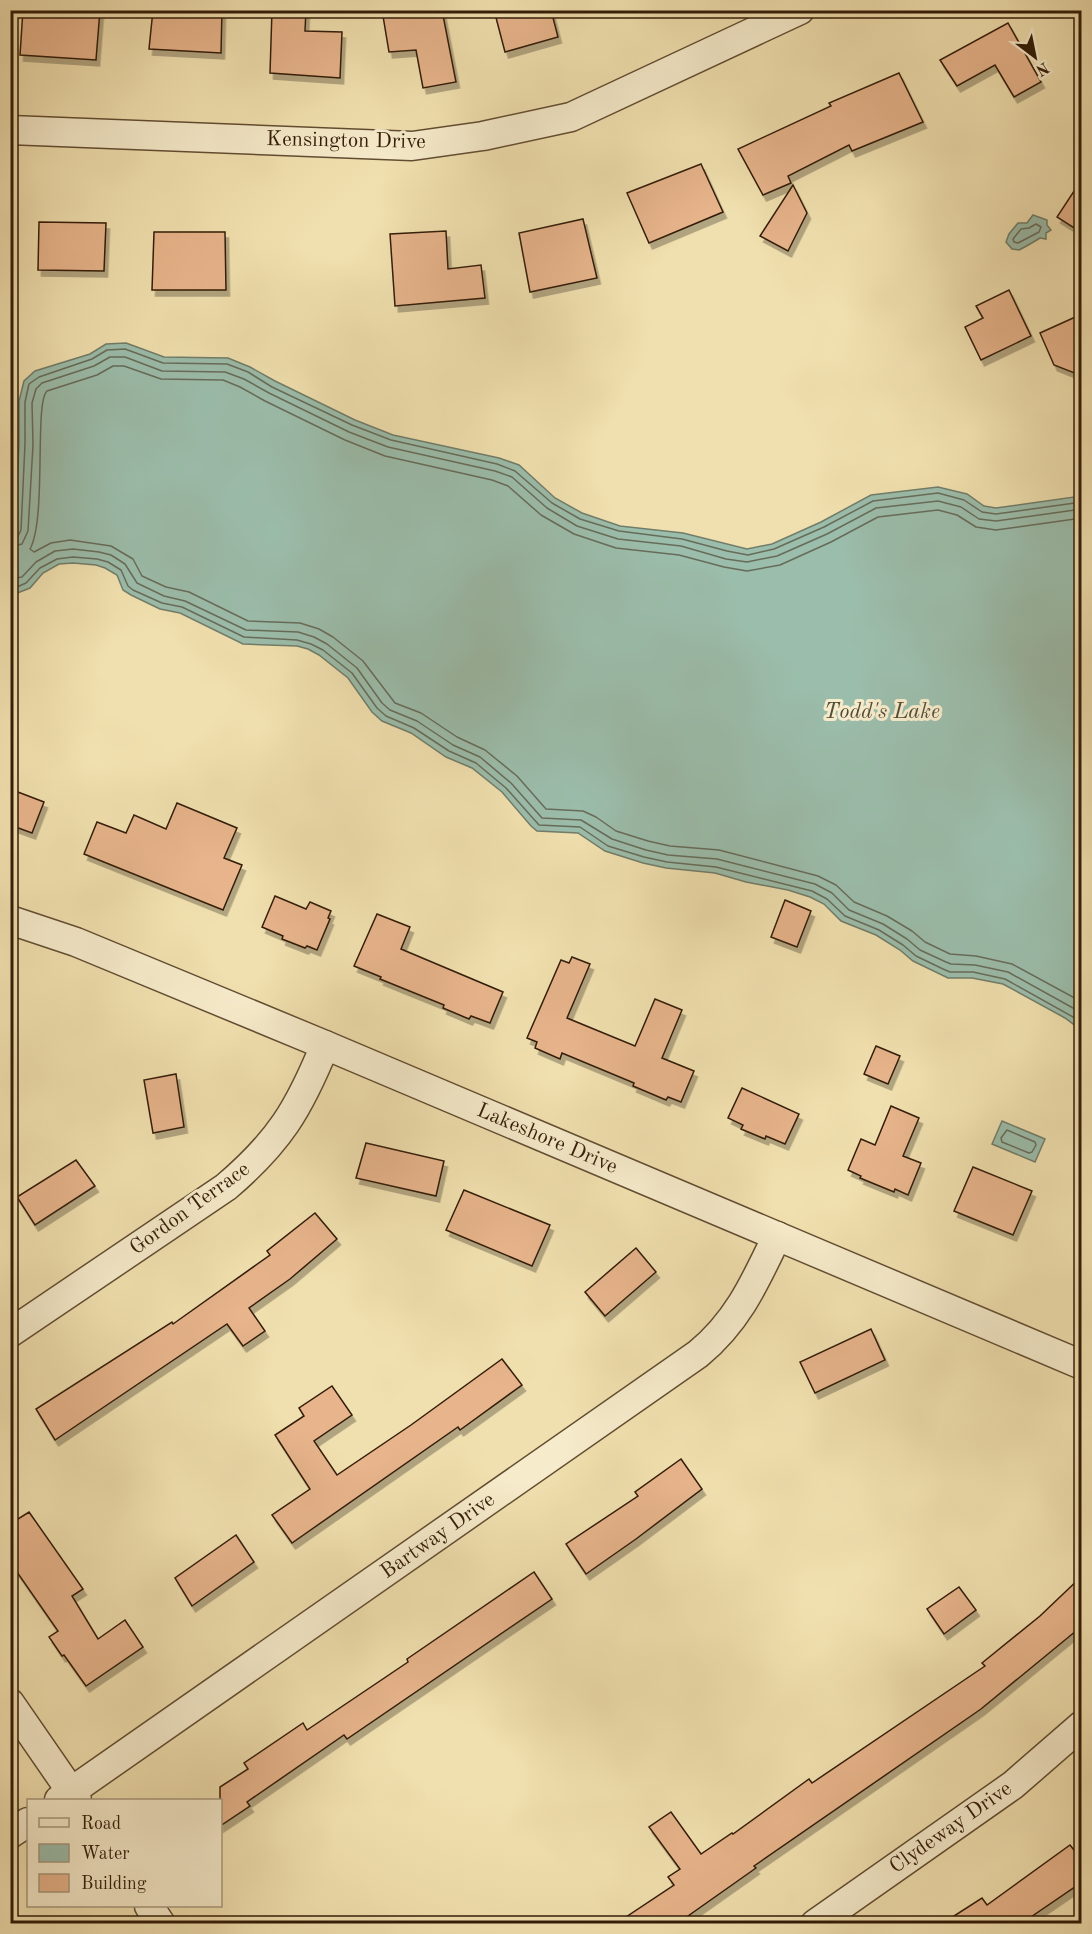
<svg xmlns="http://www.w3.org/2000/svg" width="1092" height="1934" font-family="'Old Standard TT',serif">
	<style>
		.water { fill: #9bbdab; stroke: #717d6a; stroke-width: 1.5 }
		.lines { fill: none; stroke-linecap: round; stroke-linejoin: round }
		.shore { stroke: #676c5a; stroke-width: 1.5 }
		.building { fill: #e7b48b; stroke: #331c08; stroke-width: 1.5; filter: url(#shadow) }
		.minor-casing { stroke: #624d32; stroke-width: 31 }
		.minor { stroke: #f6ebcb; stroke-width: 28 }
		.labels { text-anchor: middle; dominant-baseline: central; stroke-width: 6; stroke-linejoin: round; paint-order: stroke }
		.street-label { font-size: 21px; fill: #331c08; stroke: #f6ebcb }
		.water-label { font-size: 22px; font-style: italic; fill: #524c39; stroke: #f6ebcb }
	</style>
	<defs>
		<filter id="shadow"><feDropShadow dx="3.5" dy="6" stdDeviation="0" flood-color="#0004"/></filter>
	</defs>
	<rect width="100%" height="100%" fill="#f1e0af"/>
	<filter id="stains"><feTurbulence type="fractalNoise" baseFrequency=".00333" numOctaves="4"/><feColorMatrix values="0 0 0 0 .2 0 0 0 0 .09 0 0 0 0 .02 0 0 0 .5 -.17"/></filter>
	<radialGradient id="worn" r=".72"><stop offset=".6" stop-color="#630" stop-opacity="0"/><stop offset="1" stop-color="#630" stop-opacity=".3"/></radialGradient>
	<!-- water -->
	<g class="water">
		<path d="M 1033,215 L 1047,220 L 1047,225 L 1051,230 L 1046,233 L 1046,239 L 1040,238 C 1032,243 1027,246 1019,250 L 1012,249 L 1006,242 L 1009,234 L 1018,223 L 1027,223 Z"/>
		<path d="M 126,343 L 164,357 L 228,358 L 250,367 L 275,381 L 355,420 L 393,435 L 499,458 L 519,465 L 555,498 L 582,513 L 620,526 L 683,533 L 747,549 L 772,544 L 821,522 L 871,495 L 938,487 L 967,494 L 984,506 L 996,508 L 1081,496 L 1081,1030 L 1065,1018 L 1003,984 L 972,978 L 948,978 L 913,961 L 900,950 L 876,935 L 841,921 L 824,904 L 810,897 L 788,890 L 746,882 L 715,873 L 666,868 L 643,863 L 605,851 L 578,833 L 537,831 L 531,826 L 502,792 L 472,768 L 446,757 L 411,733 L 382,721 L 372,712 L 348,678 L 319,655 L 308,649 L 297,646 L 243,644 L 180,613 L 160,609 L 131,595 L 123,590 L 117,575 L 105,568 L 96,565 L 73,563 L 59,564 L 43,573 L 30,588 L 15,594 L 11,591 L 11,540 L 15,530 L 19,444 L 19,401 L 24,381 L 35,371 L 90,354 L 106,344 Z"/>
		<path d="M 1002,1121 L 1045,1139 L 1035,1162 L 992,1144 Z"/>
	</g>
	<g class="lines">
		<!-- shore -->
		<g class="shore">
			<path d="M 1036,224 L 1041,227 L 1039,232 L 1018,243 L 1014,242 L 1013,239 L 1021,229 L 1029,228 Z"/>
			<path d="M 1082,518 L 996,530 L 976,527 L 957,515 L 938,510 L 878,517 L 831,542 L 780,565 L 747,571 L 724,567 L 679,555 L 616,548 L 574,534 L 541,515 L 508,486 L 492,480 L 385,456 L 345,440 L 265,401 L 240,387 L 223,380 L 161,379 L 124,366 L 113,366 L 97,375 L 47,391 C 34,403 47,518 30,549 L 34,552 L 51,543 L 70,540 L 111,546 L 133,559 L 142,576 L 166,587 L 189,592 L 248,621 L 300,623 L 319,629 L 333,637 L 363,661 L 395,703 L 421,713 L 457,737 L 485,750 L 517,776 L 546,809 L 583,811 L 596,817 L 616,831 L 648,841 L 670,846 L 719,850 L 818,876 L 836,885 L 854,902 L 887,916 L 912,931 L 925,942 L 950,954 L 976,956 L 1012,964 L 1082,1002"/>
			<path d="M 10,540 L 17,538 L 21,530 L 25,444 L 25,402 L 29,384 L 39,377 L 92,359 L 107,350 L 125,349 L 163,363 L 227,364 L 248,372 L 272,387 L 352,425 L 391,440 L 497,464 L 515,471 L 552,503 L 580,519 L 619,531 L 682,539 L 727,551 L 748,555 L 774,549 L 824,527 L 873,501 L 938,493 L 964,500 L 982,512 L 996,514 L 1082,502"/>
			<path d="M 10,547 L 22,544 L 28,531 L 33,445 L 32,403 L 36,389 L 42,383 L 94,366 L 110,357 L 125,357 L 162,371 L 225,372 L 244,379 L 269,393 L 349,432 L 388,447 L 495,471 L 512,477 L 547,508 L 577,526 L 618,539 L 681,546 L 726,559 L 747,562 L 777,556 L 827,534 L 876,508 L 938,501 L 961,507 L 979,519 L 996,521 L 1082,509"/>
			<path d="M 10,579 L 22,577 L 36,562 L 55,551 L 73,549 L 99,552 L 111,555 L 125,564 L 137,583 L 164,596 L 185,601 L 246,630 L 298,632 L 314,637 L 327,644 L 357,668 L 382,703 L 390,710 L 417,721 L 453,745 L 480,757 L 511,783 L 542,818 L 581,820 L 612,839 L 646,850 L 668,855 L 717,859 L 815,884 L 832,893 L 849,910 L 883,924 L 907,939 L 920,950 L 946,962 L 951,964 L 975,965 L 1008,972 L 1082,1013"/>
			<path d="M 10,587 L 17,587 L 26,583 L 40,568 L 57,559 L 73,557 L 97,559 L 108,562 L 121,570 L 128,586 L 133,590 L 162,603 L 182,607 L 244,637 L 297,640 L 311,644 L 323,650 L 352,673 L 377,708 L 386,716 L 414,728 L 449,751 L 476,763 L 506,788 L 539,825 L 580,827 L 608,846 L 644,857 L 667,862 L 716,867 L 812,891 L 827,899 L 845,916 L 879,930 L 903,945 L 916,956 L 943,969 L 950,972 L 973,972 L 1005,979 L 1082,1022"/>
			<path d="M 1007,1130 L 1035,1142 L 1036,1145 L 1032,1152 L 1029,1153 L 1002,1142 L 1001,1138 Z"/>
		</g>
	</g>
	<!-- building -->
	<g class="building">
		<path d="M 23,10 L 100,10 L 96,60 L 20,55 Z"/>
		<path d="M 153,10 L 222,10 L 221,53 L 149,49 Z"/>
		<path d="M 272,10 L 306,10 L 305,31 L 342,32 L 340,78 L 270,73 Z"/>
		<path d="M 382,10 L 442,10 L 456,82 L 423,88 L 416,50 L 389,52 Z"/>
		<path d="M 494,10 L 551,10 L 558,37 L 505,52 Z"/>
		<path d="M 1008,23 L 1041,82 L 1014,97 L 995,65 L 957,86 L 940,60 Z"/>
		<path d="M 899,73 L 923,122 L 852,151 L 849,145 L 788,176 L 791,183 L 763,195 L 738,149 L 831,106 L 829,103 Z"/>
		<path d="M 701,164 L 723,212 L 649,243 L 627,193 Z"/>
		<path d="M 1082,179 L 1082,233 L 1057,217 Z"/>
		<path d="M 793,185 L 807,213 L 788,251 L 760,236 Z"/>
		<path d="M 583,219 L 597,278 L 530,292 L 519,233 Z"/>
		<path d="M 39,222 L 106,223 L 104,271 L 38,270 Z"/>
		<path d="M 446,231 L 448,269 L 481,265 L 485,298 L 395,306 L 390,234 Z"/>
		<path d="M 154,232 L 225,232 L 226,290 L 152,290 Z"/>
		<path d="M 1009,290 L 1031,336 L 981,360 L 965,327 L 983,318 L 976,306 Z"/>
		<path d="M 1082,314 L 1082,376 L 1054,365 L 1040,333 Z"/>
		<path d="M 10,789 L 44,802 L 32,833 L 10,825 Z"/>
		<path d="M 177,803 L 237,828 L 224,858 L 242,865 L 223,910 L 84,854 L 97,822 L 126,833 L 134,815 L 166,829 Z"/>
		<path d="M 275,896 L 306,909 L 310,902 L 331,911 L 328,918 L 330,919 L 317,950 L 307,946 L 305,948 L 282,939 L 283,936 L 262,927 Z"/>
		<path d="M 785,900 L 811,911 L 797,947 L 771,937 Z"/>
		<path d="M 377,914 L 410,927 L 401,949 L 503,992 L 490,1023 L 471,1016 L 469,1019 L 443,1008 L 444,1005 L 380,979 L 381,977 L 354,966 Z"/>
		<path d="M 572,957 L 590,964 L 567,1018 L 635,1046 L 655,999 L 682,1010 L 662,1058 L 694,1071 L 681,1102 L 668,1097 L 666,1100 L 633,1086 L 634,1083 L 562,1053 L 560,1059 L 535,1048 L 537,1042 L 527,1038 L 561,960 L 569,963 Z"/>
		<path d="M 876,1046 L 900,1056 L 888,1084 L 864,1074 Z"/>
		<path d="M 176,1074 L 184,1127 L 153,1133 L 144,1080 Z"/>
		<path d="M 742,1088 L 799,1114 L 785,1144 L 766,1136 L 765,1139 L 741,1129 L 743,1125 L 728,1118 Z"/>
		<path d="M 891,1106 L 919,1118 L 903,1156 L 921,1163 L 908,1195 L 895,1189 L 894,1192 L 860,1178 L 861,1176 L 848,1170 L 861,1139 L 875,1145 Z"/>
		<path d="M 366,1143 L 444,1161 L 436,1196 L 356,1178 Z"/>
		<path d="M 76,1160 L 95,1186 L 35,1225 L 17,1197 Z"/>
		<path d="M 973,1167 L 1032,1191 L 1013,1235 L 954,1211 Z"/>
		<path d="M 464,1190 L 550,1225 L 532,1266 L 446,1230 Z"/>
		<path d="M 315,1213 L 337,1239 L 290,1279 L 249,1308 L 265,1331 L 243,1346 L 227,1324 L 55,1440 L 36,1409 L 172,1322 L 173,1324 L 270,1255 L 267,1251 Z"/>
		<path d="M 636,1248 L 656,1272 L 605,1316 L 585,1292 Z"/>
		<path d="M 871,1329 L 885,1360 L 815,1393 L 800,1362 Z"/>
		<path d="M 502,1359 L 522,1385 L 460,1430 L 458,1427 L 292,1543 L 272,1515 L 310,1489 L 275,1435 L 304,1416 L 299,1408 L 332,1386 L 352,1415 L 314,1441 L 337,1475 L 411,1425 Z"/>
		<path d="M 681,1459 L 702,1489 L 636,1539 L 586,1574 L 566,1544 L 638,1496 L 635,1492 Z"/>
		<path d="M 29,1512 L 83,1589 L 72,1596 L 98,1639 L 125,1620 L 143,1647 L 86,1686 L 64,1655 L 62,1656 L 49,1637 L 58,1631 L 10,1562 L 10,1524 Z"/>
		<path d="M 236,1535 L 254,1562 L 192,1606 L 175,1578 Z"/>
		<path d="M 534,1572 L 552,1599 L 347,1739 L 344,1735 L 247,1802 L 250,1806 L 220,1826 L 220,1787 L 248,1769 L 244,1763 L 303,1723 L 307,1730 L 408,1662 L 407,1659 Z"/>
		<path d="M 1082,1576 L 1082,1626 L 981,1709 L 754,1866 L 756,1868 L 678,1923 L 617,1923 L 674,1885 L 668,1877 L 680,1869 L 649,1827 L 671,1812 L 701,1854 L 732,1833 L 733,1834 L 809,1779 L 812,1783 L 985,1666 L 982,1663 L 1040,1616 Z"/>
		<path d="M 959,1587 L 976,1610 L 944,1634 L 927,1609 Z"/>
		<path d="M 1070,1845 L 1082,1860 L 1082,1882 L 1022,1923 L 943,1923 L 982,1898 L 987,1905 Z"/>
	</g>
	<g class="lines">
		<!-- minor casing -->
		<g class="minor-casing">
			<g id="minor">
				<path d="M 10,130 L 412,146 L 483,136 L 571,117 L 800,10"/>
				<path d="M 10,920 L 76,942 L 325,1045 L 1082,1365"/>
				<path d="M 10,1333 L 226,1187 C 279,1142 299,1109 325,1045"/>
				<path d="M 10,1703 L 77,1800"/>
				<path d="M 59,1800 L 698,1354 C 738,1321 755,1282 777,1236"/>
				<path d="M 10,1834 L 28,1822"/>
				<path d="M 149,1906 L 161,1924"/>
				<path d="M 815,1924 L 1013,1785 L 1082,1725"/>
			</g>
		</g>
		<!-- minor -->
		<use href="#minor" class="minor"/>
	</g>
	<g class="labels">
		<!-- street labels -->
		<g class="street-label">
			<text transform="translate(346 141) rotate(1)">Kensington Drive</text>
			<text transform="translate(547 1139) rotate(23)">Lakeshore Drive</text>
			<text transform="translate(190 1209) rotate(-36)">Gordon Terrace</text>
			<text transform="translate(438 1536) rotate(-35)">Bartway Drive</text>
			<text transform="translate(951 1828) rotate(-35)">Clydeway Drive</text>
		</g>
		<!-- water labels -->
		<g class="water-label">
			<text x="882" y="712">Todd's Lake</text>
		</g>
	</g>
	<!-- margin -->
	<rect width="1092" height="1934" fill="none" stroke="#f1e0af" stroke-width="36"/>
	<rect x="12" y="12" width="1068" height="1910" fill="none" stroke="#331c08" stroke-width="3"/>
	<rect x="18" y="18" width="1056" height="1898" fill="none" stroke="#331c08" stroke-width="1.5"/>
	<!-- legend -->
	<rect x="27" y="1799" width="195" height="108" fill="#f6ebcb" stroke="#a8987d" stroke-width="1.5"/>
	<rect x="39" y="1818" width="30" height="9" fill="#f6ebcb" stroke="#a8987d" stroke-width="1.5"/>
	<text x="81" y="1829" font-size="18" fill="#331c08">Road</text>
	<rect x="39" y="1844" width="30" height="18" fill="#9bbdab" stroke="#a8987d" stroke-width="1.5"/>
	<text x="81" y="1859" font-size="18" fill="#331c08">Water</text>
	<rect x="39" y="1874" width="30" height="18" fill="#e7b48b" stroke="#a8987d" stroke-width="1.5"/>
	<text x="81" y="1889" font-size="18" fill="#331c08">Building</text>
	<!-- north arrow -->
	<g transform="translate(1035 57) rotate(148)" stroke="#f6ebcb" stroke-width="4.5" paint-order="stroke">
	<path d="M0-4.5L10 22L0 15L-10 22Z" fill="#331c08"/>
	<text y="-9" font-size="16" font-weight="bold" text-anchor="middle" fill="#331c08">N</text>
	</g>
	<rect width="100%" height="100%" filter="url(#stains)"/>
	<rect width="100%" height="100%" fill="url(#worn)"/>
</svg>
